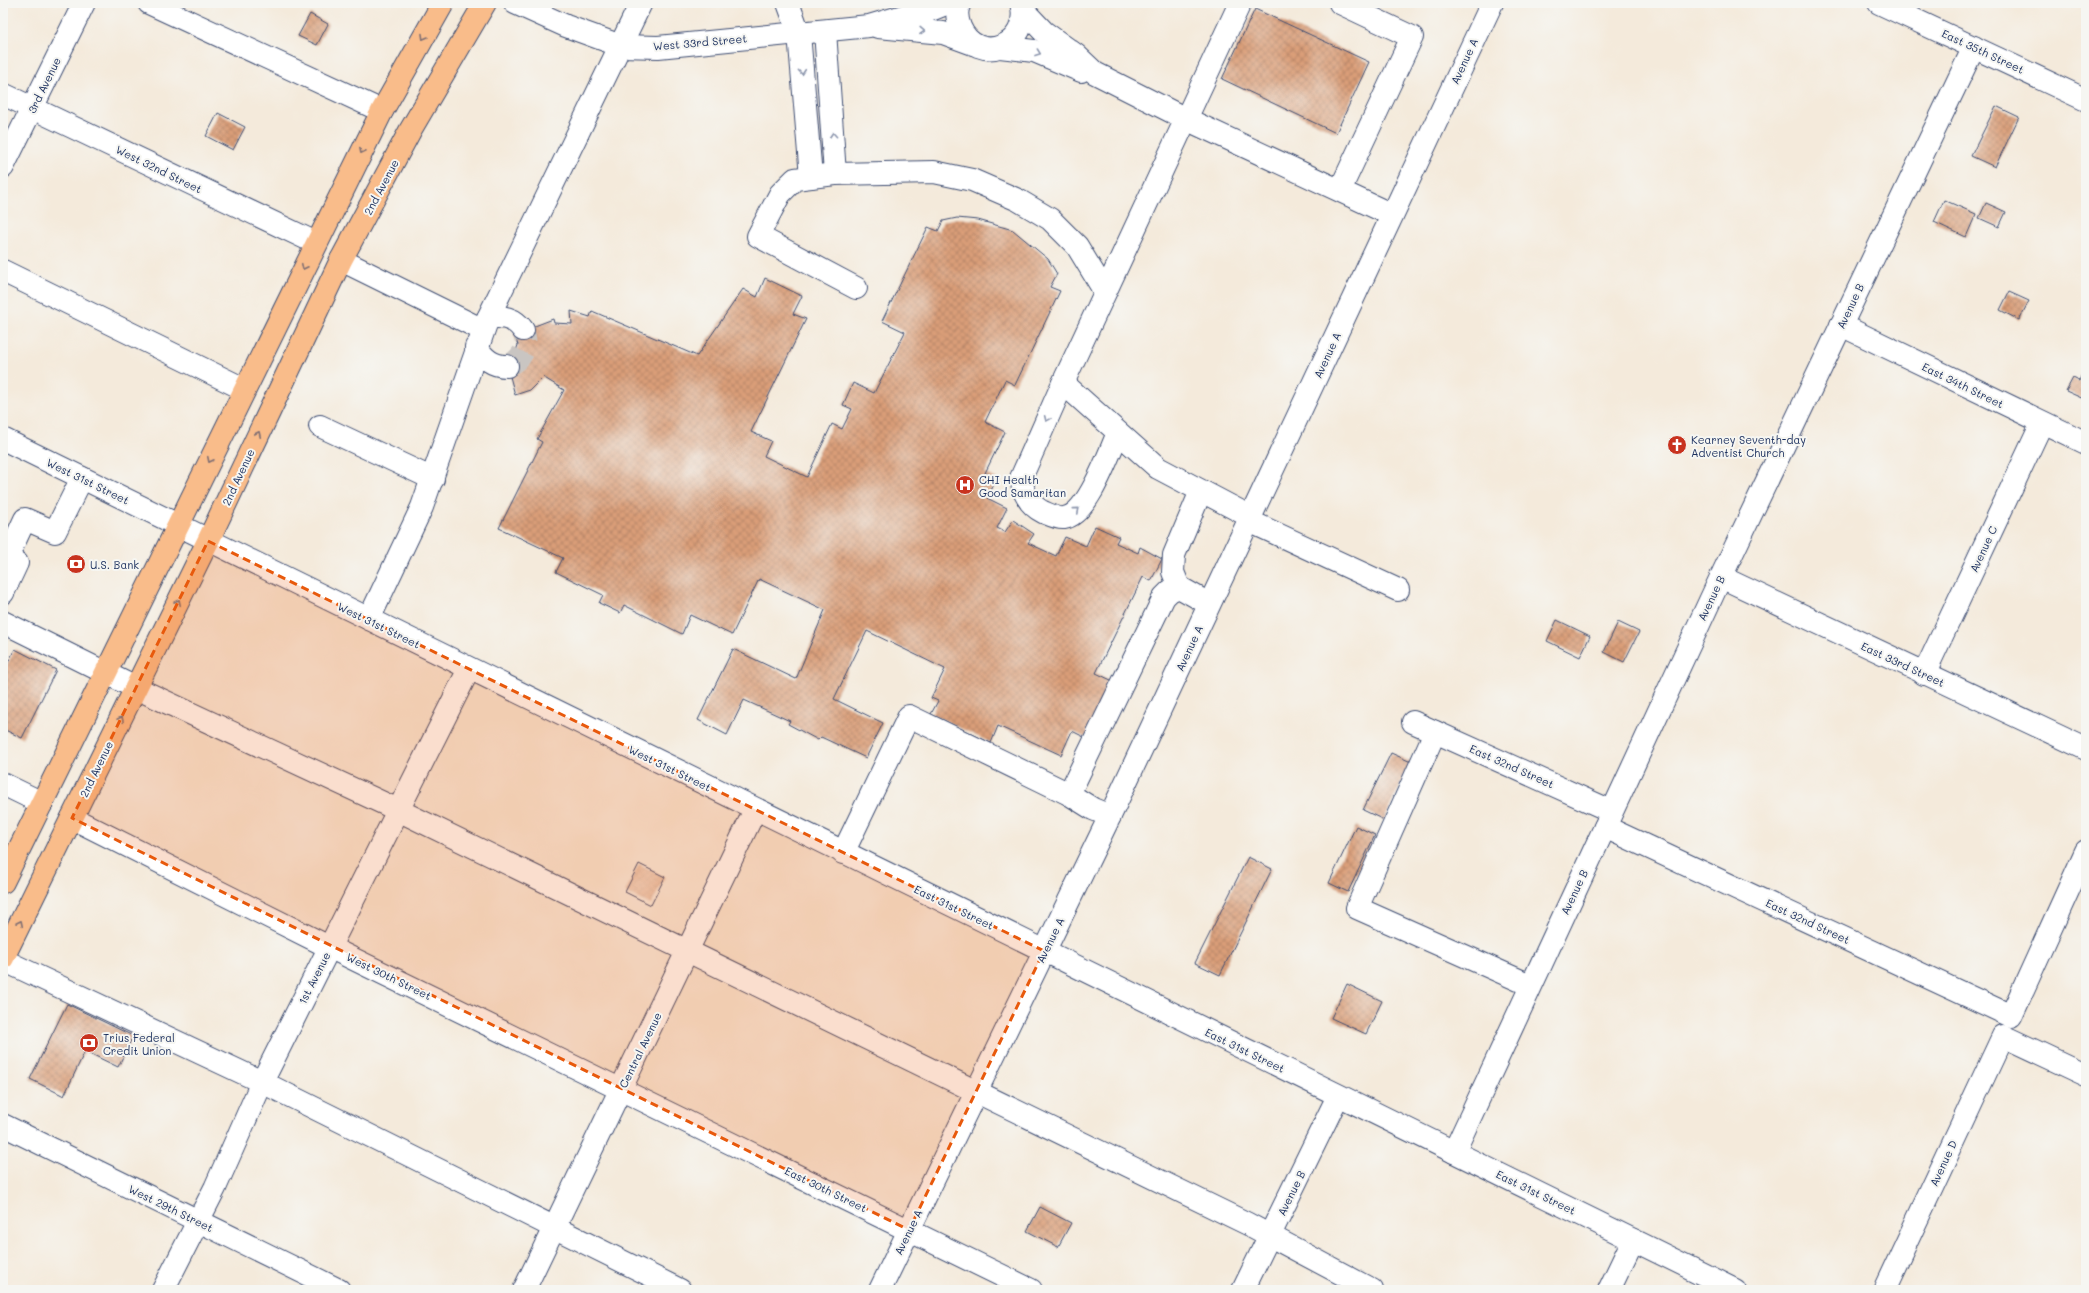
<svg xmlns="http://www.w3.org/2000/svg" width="2089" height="1293" font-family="Mali,sans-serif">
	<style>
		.building { fill: url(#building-cross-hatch) }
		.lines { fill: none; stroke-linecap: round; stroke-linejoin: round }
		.minor-tunnel { stroke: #c9c5c2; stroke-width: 22; stroke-dasharray: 22 11; stroke-linecap: butt }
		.minor-casing { stroke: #3c4b71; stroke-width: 24 }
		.major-casing { stroke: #3c4b71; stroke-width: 24 }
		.minor { stroke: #fff; stroke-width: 22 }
		.major { stroke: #f9bc8a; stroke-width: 22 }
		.oneway { stroke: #8d97ae }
		.oneway2 { stroke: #7f6e72 }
		.marked { fill: #e8590c; fill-opacity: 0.2; stroke: #e8590c; stroke-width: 3; stroke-dasharray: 8 5; stroke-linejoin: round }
		.labels { text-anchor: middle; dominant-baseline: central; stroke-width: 4; stroke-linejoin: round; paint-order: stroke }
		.street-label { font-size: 11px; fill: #1b2f5e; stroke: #f6f6f2 }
		.poi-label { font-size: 11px; fill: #1b2f5e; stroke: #f6f6f2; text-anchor: start }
	</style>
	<defs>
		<pattern id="building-cross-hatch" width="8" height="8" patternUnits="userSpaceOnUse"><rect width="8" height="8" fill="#da9e78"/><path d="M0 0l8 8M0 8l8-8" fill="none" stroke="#b08166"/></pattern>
	</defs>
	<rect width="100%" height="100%" fill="#f6f6f2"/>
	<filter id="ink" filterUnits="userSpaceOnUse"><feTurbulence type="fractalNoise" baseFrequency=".025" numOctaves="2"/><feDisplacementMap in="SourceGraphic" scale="8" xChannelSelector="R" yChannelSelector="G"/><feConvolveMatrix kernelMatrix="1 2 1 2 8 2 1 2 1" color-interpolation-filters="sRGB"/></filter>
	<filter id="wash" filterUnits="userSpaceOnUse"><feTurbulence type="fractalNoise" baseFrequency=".012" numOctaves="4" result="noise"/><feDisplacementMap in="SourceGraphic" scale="16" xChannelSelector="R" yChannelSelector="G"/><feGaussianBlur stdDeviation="0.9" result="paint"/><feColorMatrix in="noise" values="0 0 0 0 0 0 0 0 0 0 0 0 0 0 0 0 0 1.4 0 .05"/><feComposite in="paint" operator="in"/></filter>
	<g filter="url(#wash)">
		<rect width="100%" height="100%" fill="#f4eadb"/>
		<g id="blocks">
			<!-- building -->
			<g class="building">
				<path d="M 1255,9 L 1369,62 L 1336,133 L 1222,79 Z"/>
				<path d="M 310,14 L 328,24 L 317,45 L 298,36 Z"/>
				<path d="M 1996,106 L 2019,117 L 1995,167 L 1971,156 Z"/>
				<path d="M 218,113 L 245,127 L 233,150 L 206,136 Z"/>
				<path d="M 1944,200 L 1976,214 L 1966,237 L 1934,222 Z"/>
				<path d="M 1986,203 L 2006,212 L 1999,227 L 1979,218 Z"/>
				<path d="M 957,218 L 978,220 L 1013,230 L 1048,259 L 1057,274 L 1050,287 L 1060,291 L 1015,385 L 1005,380 L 985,422 L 1005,432 L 985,473 L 997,479 L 987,498 L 1007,508 L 997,528 L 1005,532 L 1013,520 L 1034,534 L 1028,543 L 1056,556 L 1065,537 L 1086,546 L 1095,526 L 1119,537 L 1116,543 L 1138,553 L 1140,547 L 1162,559 L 1151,581 L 1143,577 L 1096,673 L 1113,681 L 1086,738 L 1072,731 L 1061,755 L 998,726 L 991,743 L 931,714 L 938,701 L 931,698 L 945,669 L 867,631 L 834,699 L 883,723 L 866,758 L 821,737 L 818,740 L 788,724 L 790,721 L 744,700 L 727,735 L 698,720 L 733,649 L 796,679 L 825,610 L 759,579 L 732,635 L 690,615 L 682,634 L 624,605 L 620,613 L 599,603 L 603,595 L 556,572 L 563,558 L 499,528 L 542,442 L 537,439 L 564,390 L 543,377 L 530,390 L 515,395 L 505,358 L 516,351 L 518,345 L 514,334 L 553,319 L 554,323 L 572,324 L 571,311 L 590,317 L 592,311 L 697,356 L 743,289 L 757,297 L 765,278 L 802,296 L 793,314 L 806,319 L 751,432 L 771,441 L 764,456 L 807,477 L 832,424 L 842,429 L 852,409 L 843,405 L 853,383 L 874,393 L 905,332 L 882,321 L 928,227 L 938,231 L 943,221 Z"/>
				<path d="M 2009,292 L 2029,301 L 2019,320 L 2000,310 Z"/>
				<path d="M 2086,365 L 2086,400 L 2066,391 L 2073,378 L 2079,381 Z"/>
				<path d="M 1557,620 L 1590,636 L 1580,657 L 1547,641 Z"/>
				<path d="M 1618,622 L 1639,632 L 1624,662 L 1604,652 Z"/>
				<path d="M 15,649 L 56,670 L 22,738 L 3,729 L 3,672 Z"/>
				<path d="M 1391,753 L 1411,762 L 1384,820 L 1363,810 Z"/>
				<path d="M 1356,826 L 1375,835 L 1348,892 L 1329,883 Z"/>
				<path d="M 1248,857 L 1272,869 L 1220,975 L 1195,963 Z"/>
				<path d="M 639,864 L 665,877 L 651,905 L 625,892 Z"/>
				<path d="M 1347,984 L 1382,1001 L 1366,1034 L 1331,1018 Z"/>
				<path d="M 67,1004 L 133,1036 L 118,1067 L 85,1051 L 64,1096 L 30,1079 Z"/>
				<path d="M 1040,1207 L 1071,1223 L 1058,1247 L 1027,1231 Z"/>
			</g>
		</g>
	</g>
	<g filter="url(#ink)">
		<use href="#blocks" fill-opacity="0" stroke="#3c4b71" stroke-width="1"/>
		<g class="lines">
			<!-- minor-tunnel -->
			<path class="minor-tunnel" d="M 507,366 C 522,359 530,347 523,330"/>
			<!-- minor casing -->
			<g class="minor-casing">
				<g id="minor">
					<path d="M 149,3 L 382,111"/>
					<path d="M 515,3 L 566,26 L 621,46 L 658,47 L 869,26 L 903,16 L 928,11 L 948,3"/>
					<path d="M 788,3 L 799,33 L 811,177"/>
					<path d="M 960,3 C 956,10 957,19 960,27 C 977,67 1033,46 1021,3"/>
					<path d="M 1879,3 L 2086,100"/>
					<path d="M 1024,11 L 1044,32 L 1076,55 L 1095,73 L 1186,119 L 1392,215"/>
					<path d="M 878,27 L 943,33 L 973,44"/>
					<path d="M 825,31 L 835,174"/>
					<path d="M 1000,47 L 1034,51 L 1081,71"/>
					<path d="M 3,94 L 316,243"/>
					<path d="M 3,167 L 84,3"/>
					<path d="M 1340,190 L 1412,37 L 1340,3"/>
					<path d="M 341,260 L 483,330"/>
					<path d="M 3,271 L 244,389"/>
					<path d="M 856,288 L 758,236 L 780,194 L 795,179 L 835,174 L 934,172 L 972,180 L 1018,200 L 1050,219 L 1077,246 L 1105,292"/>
					<path d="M 488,318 C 502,315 515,318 523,330"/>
					<path d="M 1841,325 L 2086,443"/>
					<path d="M 476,347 C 485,359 492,366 507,366"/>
					<path d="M 1063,383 L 1158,468 L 1251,517"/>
					<path d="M 320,426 L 433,479"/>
					<path d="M 1118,433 C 1109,453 1088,515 1064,518 C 1058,519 1048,514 1043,512 C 1029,505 1023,493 1021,478 L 1063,383 L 1240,3"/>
					<path d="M 3,439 L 1735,1290"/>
					<path d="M 1249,521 L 1398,590"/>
					<path d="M 1721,577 L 2086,749"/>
					<path d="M 1179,587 L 1173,572 L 1174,555 L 1201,491"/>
					<path d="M 3,593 L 17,563 L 7,558 L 25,519 L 55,532 L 82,478"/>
					<path d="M 369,619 L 422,507 L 488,318 L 641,3"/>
					<path d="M 3,622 L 136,688 L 398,810 L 1248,1224 L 1372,1290"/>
					<path d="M 1924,674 L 2042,423"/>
					<path d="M 1413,722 L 1611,811"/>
					<path d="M 1435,732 L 1357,908 L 1530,985"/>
					<path d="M 3,784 L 42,803"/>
					<path d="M 1110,816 L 1093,809 L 1069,794 L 1164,597 L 1170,591 L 1179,587 L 1209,604"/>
					<path d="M 72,818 L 329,947 L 1031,1290"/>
					<path d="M 1605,827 L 2011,1016 L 2086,851"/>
					<path d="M 843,853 L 909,716 L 1069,794"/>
					<path d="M 3,960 L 262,1082 L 680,1290"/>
					<path d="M 3,1125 L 339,1290"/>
					<path d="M 1454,1152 L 1721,577 L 1974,47"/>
					<path d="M 163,1290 L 215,1188 L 262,1082 L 469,669"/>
					<path d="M 524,1290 L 755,810"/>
					<path d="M 880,1290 L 1110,816 L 1492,3"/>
					<path d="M 1243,1290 L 1338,1096"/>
					<path d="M 1609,1290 L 1633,1240"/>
					<path d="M 1884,1290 L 2003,1036 L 2086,1075"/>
				</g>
			</g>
			<!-- major casing -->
			<g class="major-casing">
				<g id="major">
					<path d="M 3,882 L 382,111 L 443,3"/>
					<path d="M 3,958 L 208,541 L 341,260 L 411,129 L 485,3"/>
				</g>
			</g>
			<!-- minor -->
			<use href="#minor" class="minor"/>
			<!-- major -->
			<use href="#major" class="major"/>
		</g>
		<!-- one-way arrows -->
		<defs><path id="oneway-chevron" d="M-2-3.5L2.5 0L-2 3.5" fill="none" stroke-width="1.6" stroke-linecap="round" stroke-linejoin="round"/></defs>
		<g class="oneway">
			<use href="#oneway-chevron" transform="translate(922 31) rotate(2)"/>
			<use href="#oneway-chevron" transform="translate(1038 53) rotate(20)"/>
			<use href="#oneway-chevron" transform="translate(802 72) rotate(85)"/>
			<use href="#oneway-chevron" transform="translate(833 135) rotate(-94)"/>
			<use href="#oneway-chevron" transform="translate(1047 419) rotate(114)"/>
			<use href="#oneway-chevron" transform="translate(1077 510) rotate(-40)"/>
		</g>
		<g class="oneway2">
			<use href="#oneway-chevron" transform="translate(424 37) rotate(120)"/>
			<use href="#oneway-chevron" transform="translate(362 151) rotate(117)"/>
			<use href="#oneway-chevron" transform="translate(304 267) rotate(116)"/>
			<use href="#oneway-chevron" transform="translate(258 434) rotate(-65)"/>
			<use href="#oneway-chevron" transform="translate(210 460) rotate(116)"/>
			<use href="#oneway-chevron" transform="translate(178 602) rotate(-64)"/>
			<use href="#oneway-chevron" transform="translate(121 719) rotate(-64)"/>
			<use href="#oneway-chevron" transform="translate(20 923) rotate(-64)"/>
		</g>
	</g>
	<!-- marked area -->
	<path class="marked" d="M 208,541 L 1044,951 L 909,1230 L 72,818 Z"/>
	<!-- icons -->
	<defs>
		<g id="church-disc" transform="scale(1)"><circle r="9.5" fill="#c8321e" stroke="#f6f6f2"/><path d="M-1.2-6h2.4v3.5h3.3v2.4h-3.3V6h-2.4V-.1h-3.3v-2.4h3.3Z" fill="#fff"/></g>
		<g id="hospital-disc" transform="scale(1)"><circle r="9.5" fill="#c8321e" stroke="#f6f6f2"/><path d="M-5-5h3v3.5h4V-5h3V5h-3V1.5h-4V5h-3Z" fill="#fff"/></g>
		<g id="bank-disc" transform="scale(1)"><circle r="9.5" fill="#c8321e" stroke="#f6f6f2"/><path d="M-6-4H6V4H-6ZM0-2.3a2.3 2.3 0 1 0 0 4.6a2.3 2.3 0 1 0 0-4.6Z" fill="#fff"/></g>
	</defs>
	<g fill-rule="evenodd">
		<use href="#church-disc" x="1677" y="445"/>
		<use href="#hospital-disc" x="965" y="485"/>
		<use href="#bank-disc" x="76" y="564"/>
		<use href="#bank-disc" x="89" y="1043"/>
	</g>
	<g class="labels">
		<!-- street labels -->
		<g class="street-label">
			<text transform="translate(700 42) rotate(-5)">West 33rd Street</text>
			<text transform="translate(1983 51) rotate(25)">East 35th Street</text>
			<text transform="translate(1464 61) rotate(-65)">Avenue A</text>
			<text transform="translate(44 85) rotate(-64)">3rd Avenue</text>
			<text transform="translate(159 169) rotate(26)">West 32nd Street</text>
			<text transform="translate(381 187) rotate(-62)">2nd Avenue</text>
			<text transform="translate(1850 306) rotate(-65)">Avenue B</text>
			<text transform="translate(1327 355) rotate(-65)">Avenue A</text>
			<text transform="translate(1963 385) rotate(26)">East 34th Street</text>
			<text transform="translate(238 477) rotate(-65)">2nd Avenue</text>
			<text transform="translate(88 481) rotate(26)">West 31st Street</text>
			<text transform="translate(1983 549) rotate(-65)">Avenue C</text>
			<text transform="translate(1711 598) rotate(-65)">Avenue B</text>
			<text transform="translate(379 625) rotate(26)">West 31st Street</text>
			<text transform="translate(1189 648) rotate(-65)">Avenue A</text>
			<text transform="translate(1903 664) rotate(25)">East 33rd Street</text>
			<text transform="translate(1512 766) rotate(24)">East 32nd Street</text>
			<text transform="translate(670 768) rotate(26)">West 31st Street</text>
			<text transform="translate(96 769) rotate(-64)">2nd Avenue</text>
			<text transform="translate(1574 892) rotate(-65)">Avenue B</text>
			<text transform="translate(954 907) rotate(26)">East 31st Street</text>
			<text transform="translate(1808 921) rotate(25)">East 32nd Street</text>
			<text transform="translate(1050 940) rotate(-64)">Avenue A</text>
			<text transform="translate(389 976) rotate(26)">West 30th Street</text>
			<text transform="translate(314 978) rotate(-63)">1st Avenue</text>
			<text transform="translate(640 1050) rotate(-64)">Central Avenue</text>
			<text transform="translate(1245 1050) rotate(26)">East 31st Street</text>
			<text transform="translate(1943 1163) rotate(-65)">Avenue D</text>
			<text transform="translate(826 1189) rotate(26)">East 30th Street</text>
			<text transform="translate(1536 1192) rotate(26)">East 31st Street</text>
			<text transform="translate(1291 1193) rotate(-64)">Avenue B</text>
			<text transform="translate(171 1208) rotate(26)">West 29th Street</text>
			<text transform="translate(908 1232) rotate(-64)">Avenue A</text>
		</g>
		<!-- poi labels -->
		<g class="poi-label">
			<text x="1691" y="439">Kearney Seventh-day<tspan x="1691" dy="13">Adventist Church</tspan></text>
			<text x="979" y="479">CHI Health<tspan x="979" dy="13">Good Samaritan</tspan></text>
			<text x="90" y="564">U.S. Bank</text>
			<text x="103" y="1037">Trius Federal<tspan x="103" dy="13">Credit Union</tspan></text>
		</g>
	</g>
	<!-- margin -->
	<rect width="2089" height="1293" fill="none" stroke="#f6f6f2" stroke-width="16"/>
</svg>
